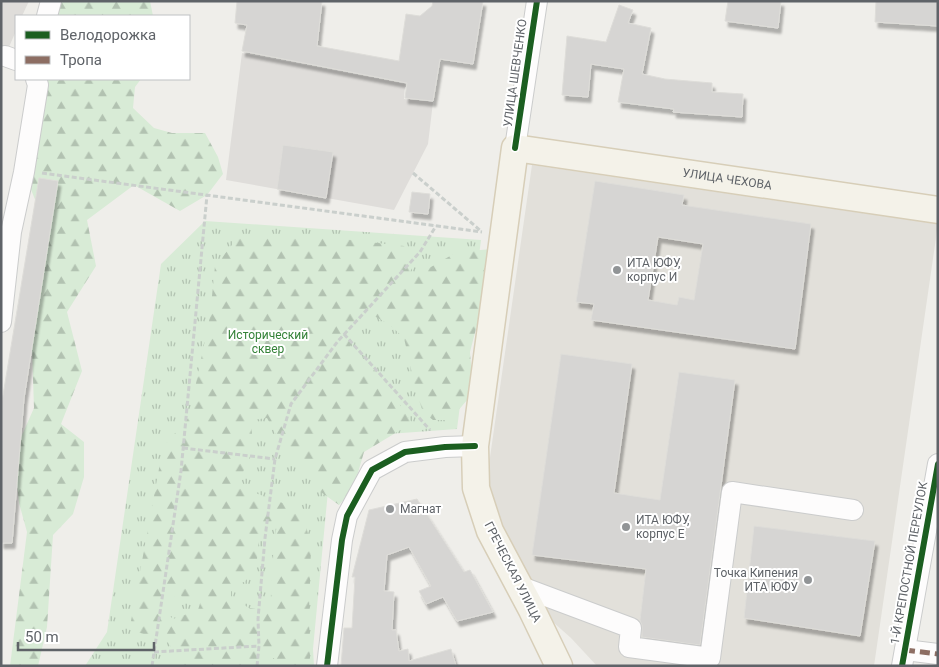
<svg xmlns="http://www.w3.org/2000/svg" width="939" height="667" font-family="Roboto,sans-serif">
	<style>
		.industrial { fill: #dfddda }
		.education { fill: #e2e0da }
		.grass { fill: url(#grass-tufts) }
		.forest { fill: url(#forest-firs); fill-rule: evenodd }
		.building { fill: #d6d5d3; stroke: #deddd9; fill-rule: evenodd; filter: url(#shadow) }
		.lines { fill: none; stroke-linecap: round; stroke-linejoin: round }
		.minor-casing { stroke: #cbcccc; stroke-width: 22 }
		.major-casing { stroke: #d7ceb8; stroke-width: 29 }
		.path { stroke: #cacfcc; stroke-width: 3; stroke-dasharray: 5 2.5; stroke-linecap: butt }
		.minor { stroke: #fdfcfc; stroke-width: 20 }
		.major { stroke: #f4f2e9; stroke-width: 26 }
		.quiet { stroke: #8d6e63; stroke-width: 5; stroke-dasharray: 10 5; stroke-linecap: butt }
		.cycleway-casing { stroke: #fff; stroke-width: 9 }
		.cycleway { stroke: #1b5e20; stroke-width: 6 }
		.poi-dot { fill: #919496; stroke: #fff; stroke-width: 2 }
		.labels { text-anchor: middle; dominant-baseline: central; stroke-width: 4; stroke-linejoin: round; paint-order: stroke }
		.street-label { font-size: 12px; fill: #5f6368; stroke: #fff }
		.poi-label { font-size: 12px; fill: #5f6368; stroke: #fff; text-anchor: start }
		.park-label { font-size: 12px; fill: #348238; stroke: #fff }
	</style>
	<defs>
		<pattern id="grass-tufts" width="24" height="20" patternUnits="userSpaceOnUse" patternTransform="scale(1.25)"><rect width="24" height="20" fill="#d8ebd6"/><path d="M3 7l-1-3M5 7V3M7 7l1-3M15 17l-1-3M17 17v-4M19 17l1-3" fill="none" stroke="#b2c2b1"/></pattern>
		<pattern id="forest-firs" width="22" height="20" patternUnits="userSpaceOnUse" patternTransform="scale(1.25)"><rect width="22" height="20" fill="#d8ebd6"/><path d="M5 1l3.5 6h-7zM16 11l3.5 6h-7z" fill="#b2c2b1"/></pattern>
		<filter id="shadow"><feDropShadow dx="3" dy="5.5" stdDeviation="1" flood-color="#0004"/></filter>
	</defs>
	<rect width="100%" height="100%" fill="#efeeea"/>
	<!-- industrial -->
	<g class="industrial">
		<path d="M 1,1 L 29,1 L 22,16 L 16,16 L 16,31 L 1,65 Z"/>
		<path d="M 242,53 L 405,84 L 404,99 L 433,102 L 428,144 L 394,210 L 226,180 Z"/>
	</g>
	<!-- education -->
	<path class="education" d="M 532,165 L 938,224 L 874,666 L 597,666 L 571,638 L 553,622 L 494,516 L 488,471 Z"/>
	<!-- grass -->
	<path class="grass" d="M 205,221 L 481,240 L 457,429 L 333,438 L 313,649 L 314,666 L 85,666 L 107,632 L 161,264 Z"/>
	<!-- forest -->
	<g class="forest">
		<path d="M 51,1 L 150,1 L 153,16 L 44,16 Z"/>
		<path d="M 36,79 L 141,79 L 135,87 L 133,108 L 154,128 L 172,133 L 205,133 L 218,157 L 223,174 L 207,195 L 180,211 L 134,185 L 87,220 L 96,266 L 67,312 L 82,371 L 61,424 L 84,442 L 84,477 L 73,514 L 53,535 L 47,627 L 38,666 L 10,666 L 27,532 L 19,503 L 14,453 L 34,408 L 30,292 L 38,207 L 24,172 Z"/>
		<path d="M 299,234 L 404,246 L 414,265 L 402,285 L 406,286 L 424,271 L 457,252 L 492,249 L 488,282 L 470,352 L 472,377 L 468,399 L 450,420 L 433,420 L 423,412 L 416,391 L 404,338 L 389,324 L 374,316 L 360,326 L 347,353 L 352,365 L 377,371 L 412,423 L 364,452 L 353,490 L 339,505 L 318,490 L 313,460 L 293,458 L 286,452 L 267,418 L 251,420 L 253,450 L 240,479 L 247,490 L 302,510 L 311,546 L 309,613 L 310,658 L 302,666 L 283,666 L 274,658 L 251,666 L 184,666 L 167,641 L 137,632 L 131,621 L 163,447 L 189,417 L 210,316 L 215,266 L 240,235 ZM 275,520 L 277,525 L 274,542 L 270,611 L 249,608 L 231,597 L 231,586 L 244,582 L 256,571 L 260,527 ZM 180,593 L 184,602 L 202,597 L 198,610 L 173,619 L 165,611 L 170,600 Z"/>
	</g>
	<!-- building -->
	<g class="building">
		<path d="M 237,1 L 322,1 L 317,46 L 399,61 L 406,14 L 420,16 L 432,6 L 433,1 L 483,1 L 473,64 L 440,59 L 433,101 L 405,98 L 407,83 L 242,51 L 247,25 L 235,23 Z"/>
		<path d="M 728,1 L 781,1 L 778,28 L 725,21 Z"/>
		<path d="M 876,1 L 938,1 L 938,26 L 875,22 Z"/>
		<path d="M 619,5 L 633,10 L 628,23 L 651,28 L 642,74 L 665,79 L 712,83 L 712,92 L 743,94 L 742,117 L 673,112 L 674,109 L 618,102 L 624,69 L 591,64 L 588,97 L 562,95 L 567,36 L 606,42 Z"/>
		<path d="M 283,145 L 333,152 L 326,198 L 277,189 Z"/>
		<path d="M 39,178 L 58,181 L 24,398 L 12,543 L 1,543 L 2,401 Z"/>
		<path d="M 595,181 L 684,195 L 682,205 L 811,224 L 795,349 L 591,320 L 594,304 L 576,302 ZM 658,237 L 703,244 L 694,300 L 679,297 L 677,305 L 648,300 Z"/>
		<path d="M 412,192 L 430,194 L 428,214 L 409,212 Z"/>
		<path d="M 561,354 L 632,364 L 614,493 L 660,500 L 679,372 L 735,380 L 700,645 L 642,637 L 642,625 L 640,620 L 646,569 L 532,555 Z"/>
		<path d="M 417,499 L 464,572 L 470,570 L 493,612 L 457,621 L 443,597 L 426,604 L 419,591 L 431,586 L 409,547 L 387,555 L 384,591 L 394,592 L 392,630 L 396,630 L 399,651 L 408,649 L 409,661 L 451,649 L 456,666 L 341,666 L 344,628 L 352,628 L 355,577 L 352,577 L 369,510 Z"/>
		<path d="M 754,526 L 875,541 L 860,636 L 744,618 Z"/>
	</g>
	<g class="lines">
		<!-- minor casing -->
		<g class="minor-casing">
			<g id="minor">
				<path d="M 47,16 L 51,1"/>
				<path d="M 5,56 L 16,60"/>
				<path d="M 515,148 L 537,1"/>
				<path d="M 1,322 L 11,232 L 24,172 L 38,85 L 36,79"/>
				<path d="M 519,586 L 631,628 L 629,647 L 710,658 L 732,492 L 853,510"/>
				<path d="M 905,650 L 938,654"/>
				<path d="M 327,666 L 342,540 L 347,516 L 372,470 L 405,452 L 445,447 L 475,446"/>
				<path d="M 902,666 L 938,464"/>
			</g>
		</g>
		<!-- major casing -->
		<g class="major-casing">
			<g id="major">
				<path id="s1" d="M 559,666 L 532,610 L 490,531 L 476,488 L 475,446 L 515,148 L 938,210"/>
			</g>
		</g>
		<!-- path -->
		<g class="path">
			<path d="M 42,173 L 482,232"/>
			<path d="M 413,173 L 481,231"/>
			<path d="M 344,334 L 430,430"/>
			<path d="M 183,448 L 275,459"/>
			<path d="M 154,652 L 259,646"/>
			<path d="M 152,666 L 181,471 L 207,195"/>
			<path d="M 257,666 L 259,646 L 258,619 L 265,538 L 275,459 L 291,404 L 338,341 L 420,252 L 436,226"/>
		</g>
		<!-- minor -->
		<use href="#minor" class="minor"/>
		<!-- major -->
		<use href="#major" class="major"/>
		<!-- quiet -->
		<path class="quiet" d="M 905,650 L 938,654"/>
		<!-- cycleway casing -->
		<g class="cycleway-casing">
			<g id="cycleway">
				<path d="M 515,148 L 537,1"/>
				<path d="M 327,666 L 342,540 L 347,516 L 372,470 L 405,452 L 445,447 L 475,446"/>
				<path d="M 902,666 L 938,464"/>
			</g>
		</g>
		<!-- cycleway -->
		<use href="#cycleway" class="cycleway"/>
	</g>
	<!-- markers -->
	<g class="poi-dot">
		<circle cx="617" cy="270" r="5"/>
		<circle cx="390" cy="509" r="5"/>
		<circle cx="626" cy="527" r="5"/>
		<circle cx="808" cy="580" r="5"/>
	</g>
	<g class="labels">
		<!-- street labels -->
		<g class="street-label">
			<text transform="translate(515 73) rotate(-82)">УЛИЦА ШЕВЧЕНКО</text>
			<text stroke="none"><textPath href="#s1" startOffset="754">УЛИЦА ЧЕХОВА</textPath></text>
			<text transform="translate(909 563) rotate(-80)">1-Й КРЕПОСТНОЙ ПЕРЕУЛОК</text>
			<text transform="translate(513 572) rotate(63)">ГРЕЧЕСКАЯ УЛИЦА</text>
		</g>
		<!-- poi labels -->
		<g class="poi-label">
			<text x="627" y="263">ИТА ЮФУ,<tspan x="627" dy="14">корпус И</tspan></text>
			<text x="400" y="509">Магнат</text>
			<text x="636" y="520">ИТА ЮФУ,<tspan x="636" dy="14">корпус Е</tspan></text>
			<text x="798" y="573" text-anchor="end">Точка Кипения<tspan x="798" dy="14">ИТА ЮФУ</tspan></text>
		</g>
		<!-- park labels -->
		<g class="park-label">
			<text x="268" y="335">Исторический<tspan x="268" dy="14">сквер</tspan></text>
		</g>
	</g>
	<!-- border -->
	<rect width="939" height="667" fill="none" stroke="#5f6368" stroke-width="5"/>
	<!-- legend -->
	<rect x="15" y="15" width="175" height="65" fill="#ffffff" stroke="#bfc1c3"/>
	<rect x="25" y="31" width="25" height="8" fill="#1b5e20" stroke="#bfc1c3"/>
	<text x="60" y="40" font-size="15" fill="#5f6368">Велодорожка</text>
	<rect x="25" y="56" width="25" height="8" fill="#8d6e63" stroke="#bfc1c3"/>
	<text x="60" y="65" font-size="15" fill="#5f6368">Тропа</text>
	<!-- scale -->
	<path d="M18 642v8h136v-8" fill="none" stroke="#5f6368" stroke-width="2.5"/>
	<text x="25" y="642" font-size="15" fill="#5f6368" stroke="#ffffff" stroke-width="4" paint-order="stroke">50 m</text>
</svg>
